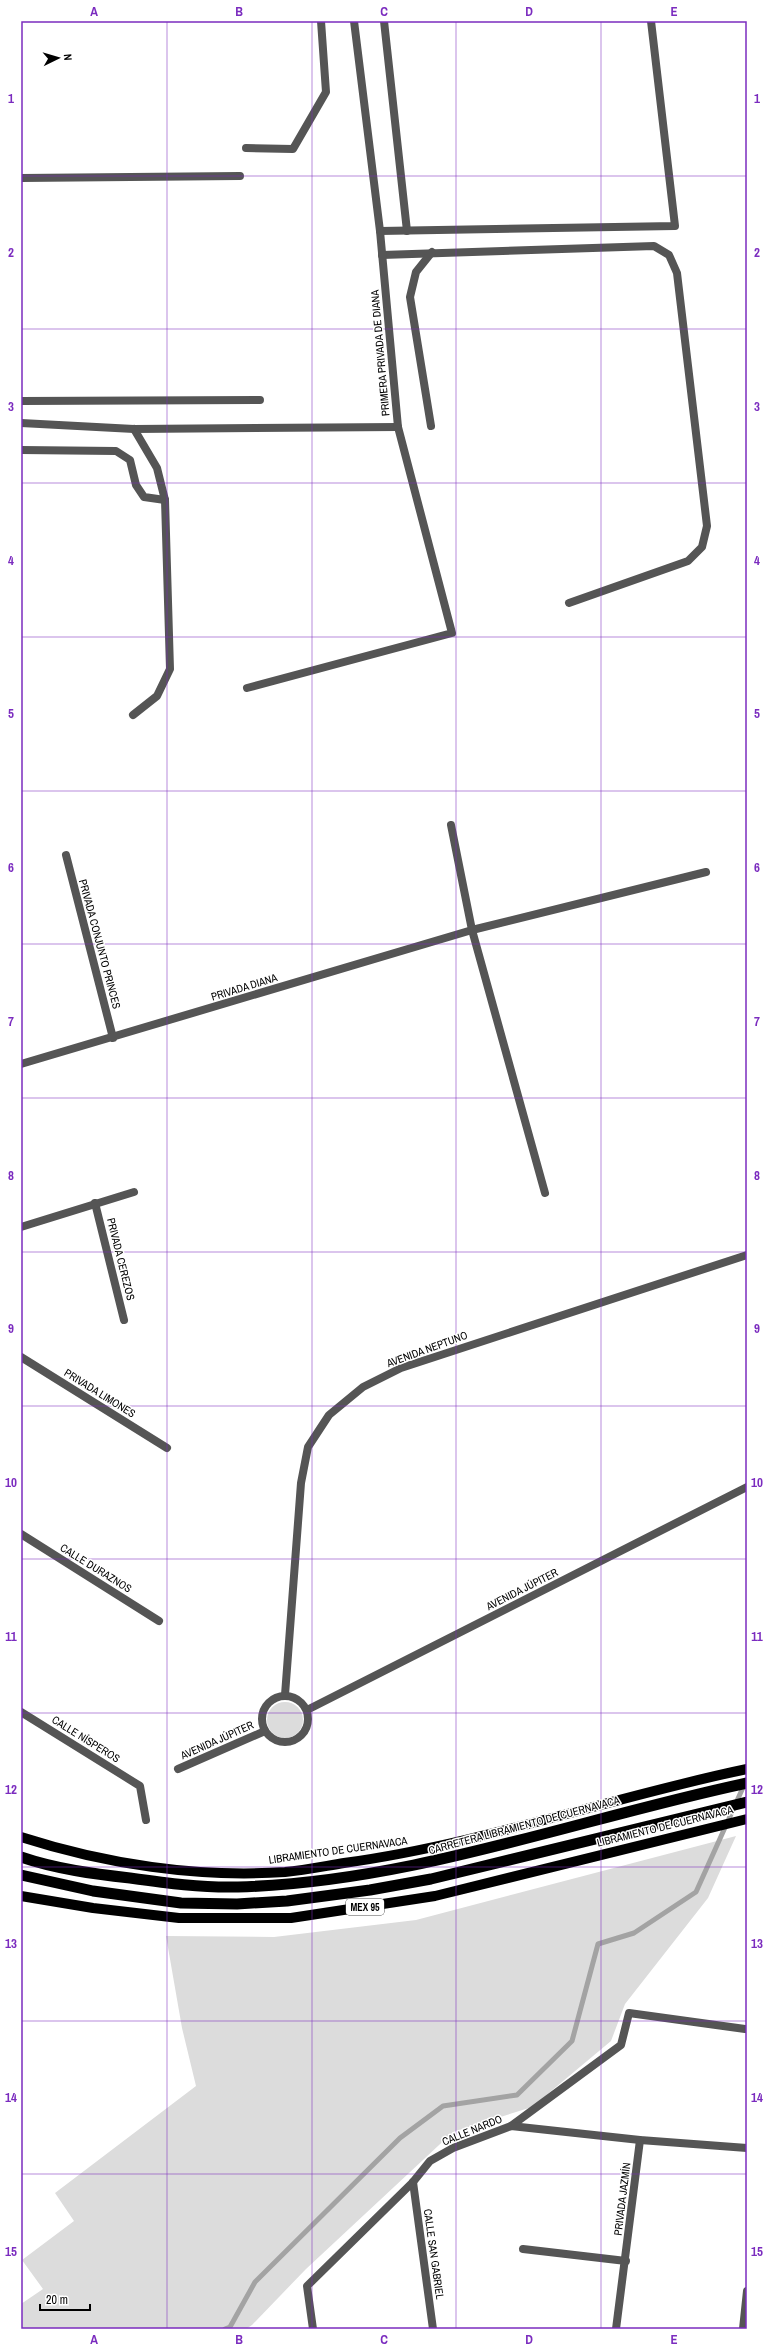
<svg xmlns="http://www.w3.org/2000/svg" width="768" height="2350" font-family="'Archivo Narrow',sans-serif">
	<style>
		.green { fill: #dcdcdc }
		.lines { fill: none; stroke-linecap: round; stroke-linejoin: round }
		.stream { stroke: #a3a3a3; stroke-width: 5 }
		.minor { stroke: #555; stroke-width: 8 }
		.primary { stroke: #000; stroke-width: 10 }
		.trunk { stroke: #000; stroke-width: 11 }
		.grid { fill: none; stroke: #7b2cbf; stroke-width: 1; stroke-opacity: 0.55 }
		.labels { text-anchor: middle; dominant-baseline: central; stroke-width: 3; stroke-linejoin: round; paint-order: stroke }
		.shield { fill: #fff; stroke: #4c4c4c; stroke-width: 1 }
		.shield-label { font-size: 10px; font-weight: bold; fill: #000 }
		.street-label { font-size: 11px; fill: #000; stroke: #fff }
		.neatline { fill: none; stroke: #7b2cbf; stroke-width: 1.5 }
		.grid-label { font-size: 13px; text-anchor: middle; font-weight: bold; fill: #7b2cbf }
	</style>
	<rect width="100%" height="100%" fill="#fff"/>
	<!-- green -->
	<g class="green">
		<circle cx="285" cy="1720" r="18"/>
		<path d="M 736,1836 L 708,1898 L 625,2004 L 611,2041 L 532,2107 L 453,2132 L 306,2269 L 252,2325 L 246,2329 L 21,2329 L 21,2304 L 43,2289 L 22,2260 L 74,2221 L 55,2193 L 196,2086 L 182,2028 L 166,1936 L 274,1937 L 416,1920 Z"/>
	</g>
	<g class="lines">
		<!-- stream -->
		<path class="stream" d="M 225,2329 L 230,2327 L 255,2282 L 400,2138 L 443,2106 L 517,2095 L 572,2041 L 598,1944 L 634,1933 L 696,1892 L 745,1783"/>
		<!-- minor -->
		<g class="minor">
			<path d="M 384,21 L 407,231"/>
			<path d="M 246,148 L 293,149 L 326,92 L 321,21"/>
			<path d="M 21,178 L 240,176"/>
			<path d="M 380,231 L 675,226 L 651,21"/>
			<path d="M 382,255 L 654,246 L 669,255 L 677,273 L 707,526 L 702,547 L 688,561 L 569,603"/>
			<path d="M 21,401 L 260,400"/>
			<path d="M 21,423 L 134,429 L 398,427"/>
			<path d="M 431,426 L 410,297 L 416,272 L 432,252"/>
			<path d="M 21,450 L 116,451 L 130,460 L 136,485 L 144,497 L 165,500"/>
			<path d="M 247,688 L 452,633 L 398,427 L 380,231 L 354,21"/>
			<path d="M 133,715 L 157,696 L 170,669 L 165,500 L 157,468 L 134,429"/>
			<path d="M 451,825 L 472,930 L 545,1193"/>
			<path d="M 66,855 L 113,1038"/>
			<path d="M 21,1064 L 472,930 L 706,872"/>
			<path d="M 95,1203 L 124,1320"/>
			<path d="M 21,1227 L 134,1192"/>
			<path d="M 21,1357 L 167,1448"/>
			<path d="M 21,1534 L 159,1621"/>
			<path d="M 285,1695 L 301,1483 L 308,1447 L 329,1415 L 363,1387 L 401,1368 L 747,1255"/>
			<circle cx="285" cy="1719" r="23"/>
			<path d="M 307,1710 L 747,1487"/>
			<path d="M 21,1712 L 140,1786 L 146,1820"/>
			<path d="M 178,1769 L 265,1731"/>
			<path d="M 511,2126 L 621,2045 L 629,2013 L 745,2029"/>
			<path d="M 413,2182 L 433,2329"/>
			<path d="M 523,2249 L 626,2261"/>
			<path d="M 313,2329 L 307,2286 L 413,2182 L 430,2161 L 453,2148 L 511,2126 L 640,2140 L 747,2148"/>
			<path d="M 616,2329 L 640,2140"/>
			<path d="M 743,2329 L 747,2291"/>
		</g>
		<!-- primary -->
		<g class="primary">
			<path d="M 21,1837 C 105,1864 197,1878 285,1872 C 305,1870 325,1866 344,1863 C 482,1844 612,1797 747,1769"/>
			<path d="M 21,1896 L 93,1908 L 179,1918 L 291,1918 L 435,1896 L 747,1819"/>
		</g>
		<!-- trunk -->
		<g class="trunk">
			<path d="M 21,1857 C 56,1869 94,1874 130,1878 C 166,1883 202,1888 238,1887 C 413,1882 577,1819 747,1783"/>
			<path d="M 21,1875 L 93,1891 L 181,1903 L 237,1904 L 287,1901 L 370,1890 L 431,1879 L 747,1802"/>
		</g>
	</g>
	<!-- grid -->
	<path class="grid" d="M 167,21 L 167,2329M 312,21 L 312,2329M 456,21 L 456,2329M 601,21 L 601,2329M 21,176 L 747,176M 21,329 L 747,329M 21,483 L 747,483M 21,637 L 747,637M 21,791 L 747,791M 21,944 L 747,944M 21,1098 L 747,1098M 21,1252 L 747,1252M 21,1406 L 747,1406M 21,1559 L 747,1559M 21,1713 L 747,1713M 21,1867 L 747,1867M 21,2021 L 747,2021M 21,2174 L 747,2174"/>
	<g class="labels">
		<!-- shield labels -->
		<rect class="shield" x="346" y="1899" width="38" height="16" rx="3"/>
		<g class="shield-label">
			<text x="365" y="1907">MEX 95</text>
		</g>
		<!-- street labels -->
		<g class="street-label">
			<text transform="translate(380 353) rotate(-95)">PRIMERA PRIVADA DE DIANA</text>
			<text transform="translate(100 944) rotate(75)">PRIVADA CONJUNTO PRINCES</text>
			<text transform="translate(244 987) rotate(-17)">PRIVADA DIANA</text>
			<text transform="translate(121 1259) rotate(76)">PRIVADA CEREZOS</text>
			<text transform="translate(427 1349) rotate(-20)">AVENIDA NEPTUNO</text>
			<text transform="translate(100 1393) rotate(32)">PRIVADA LIMONES</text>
			<text transform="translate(96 1568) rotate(32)">CALLE DURAZNOS</text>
			<text transform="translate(522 1589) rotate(-27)">AVENIDA JÚPITER</text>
			<text transform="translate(86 1739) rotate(32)">CALLE NÍSPEROS</text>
			<text transform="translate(217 1740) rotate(-24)">AVENIDA JÚPITER</text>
			<text transform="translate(524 1825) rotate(-15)">CARRETERA LIBRAMIENTO DE CUERNAVACA</text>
			<text transform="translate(665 1826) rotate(-14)">LIBRAMIENTO DE CUERNAVACA</text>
			<text transform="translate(338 1850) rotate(-8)">LIBRAMIENTO DE CUERNAVACA</text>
			<text transform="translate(472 2130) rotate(-22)">CALLE NARDO</text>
			<text transform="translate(622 2199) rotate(-83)">PRIVADA JAZMÍN</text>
			<text transform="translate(434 2254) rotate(82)">CALLE SAN GABRIEL</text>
		</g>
	</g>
	<!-- border -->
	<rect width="768" height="2350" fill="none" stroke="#ffffff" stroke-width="44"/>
	<!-- north arrow -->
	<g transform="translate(58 58) rotate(85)" stroke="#ffffff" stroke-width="3" paint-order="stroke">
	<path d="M0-3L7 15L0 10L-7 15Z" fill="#000000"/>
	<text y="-6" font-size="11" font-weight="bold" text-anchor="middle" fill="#000000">N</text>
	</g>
	<!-- scale -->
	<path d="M40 2304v6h50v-6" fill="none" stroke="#000000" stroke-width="2"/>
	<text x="46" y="2304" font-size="12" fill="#000000" stroke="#ffffff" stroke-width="3" paint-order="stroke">20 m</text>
	<rect x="22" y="22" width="724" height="2306" class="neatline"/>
	<g class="grid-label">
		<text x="94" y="16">A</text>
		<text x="239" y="16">B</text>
		<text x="384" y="16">C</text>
		<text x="529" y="16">D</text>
		<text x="674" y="16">E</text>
		<text x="11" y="103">1</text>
		<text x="757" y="103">1</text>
		<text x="11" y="257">2</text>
		<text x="757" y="257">2</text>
		<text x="11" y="411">3</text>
		<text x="757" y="411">3</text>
		<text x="11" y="565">4</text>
		<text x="757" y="565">4</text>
		<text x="11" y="718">5</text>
		<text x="757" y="718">5</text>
		<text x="11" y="872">6</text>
		<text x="757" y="872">6</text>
		<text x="11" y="1026">7</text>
		<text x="757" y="1026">7</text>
		<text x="11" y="1180">8</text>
		<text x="757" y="1180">8</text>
		<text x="11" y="1333">9</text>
		<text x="757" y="1333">9</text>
		<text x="11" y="1487">10</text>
		<text x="757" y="1487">10</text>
		<text x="11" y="1641">11</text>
		<text x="757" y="1641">11</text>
		<text x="11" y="1794">12</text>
		<text x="757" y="1794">12</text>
		<text x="11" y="1948">13</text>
		<text x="757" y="1948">13</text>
		<text x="11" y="2102">14</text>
		<text x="757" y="2102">14</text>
		<text x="11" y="2256">15</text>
		<text x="757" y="2256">15</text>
		<text x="94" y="2344">A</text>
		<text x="239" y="2344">B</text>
		<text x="384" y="2344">C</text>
		<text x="529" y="2344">D</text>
		<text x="674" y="2344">E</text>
	</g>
</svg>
